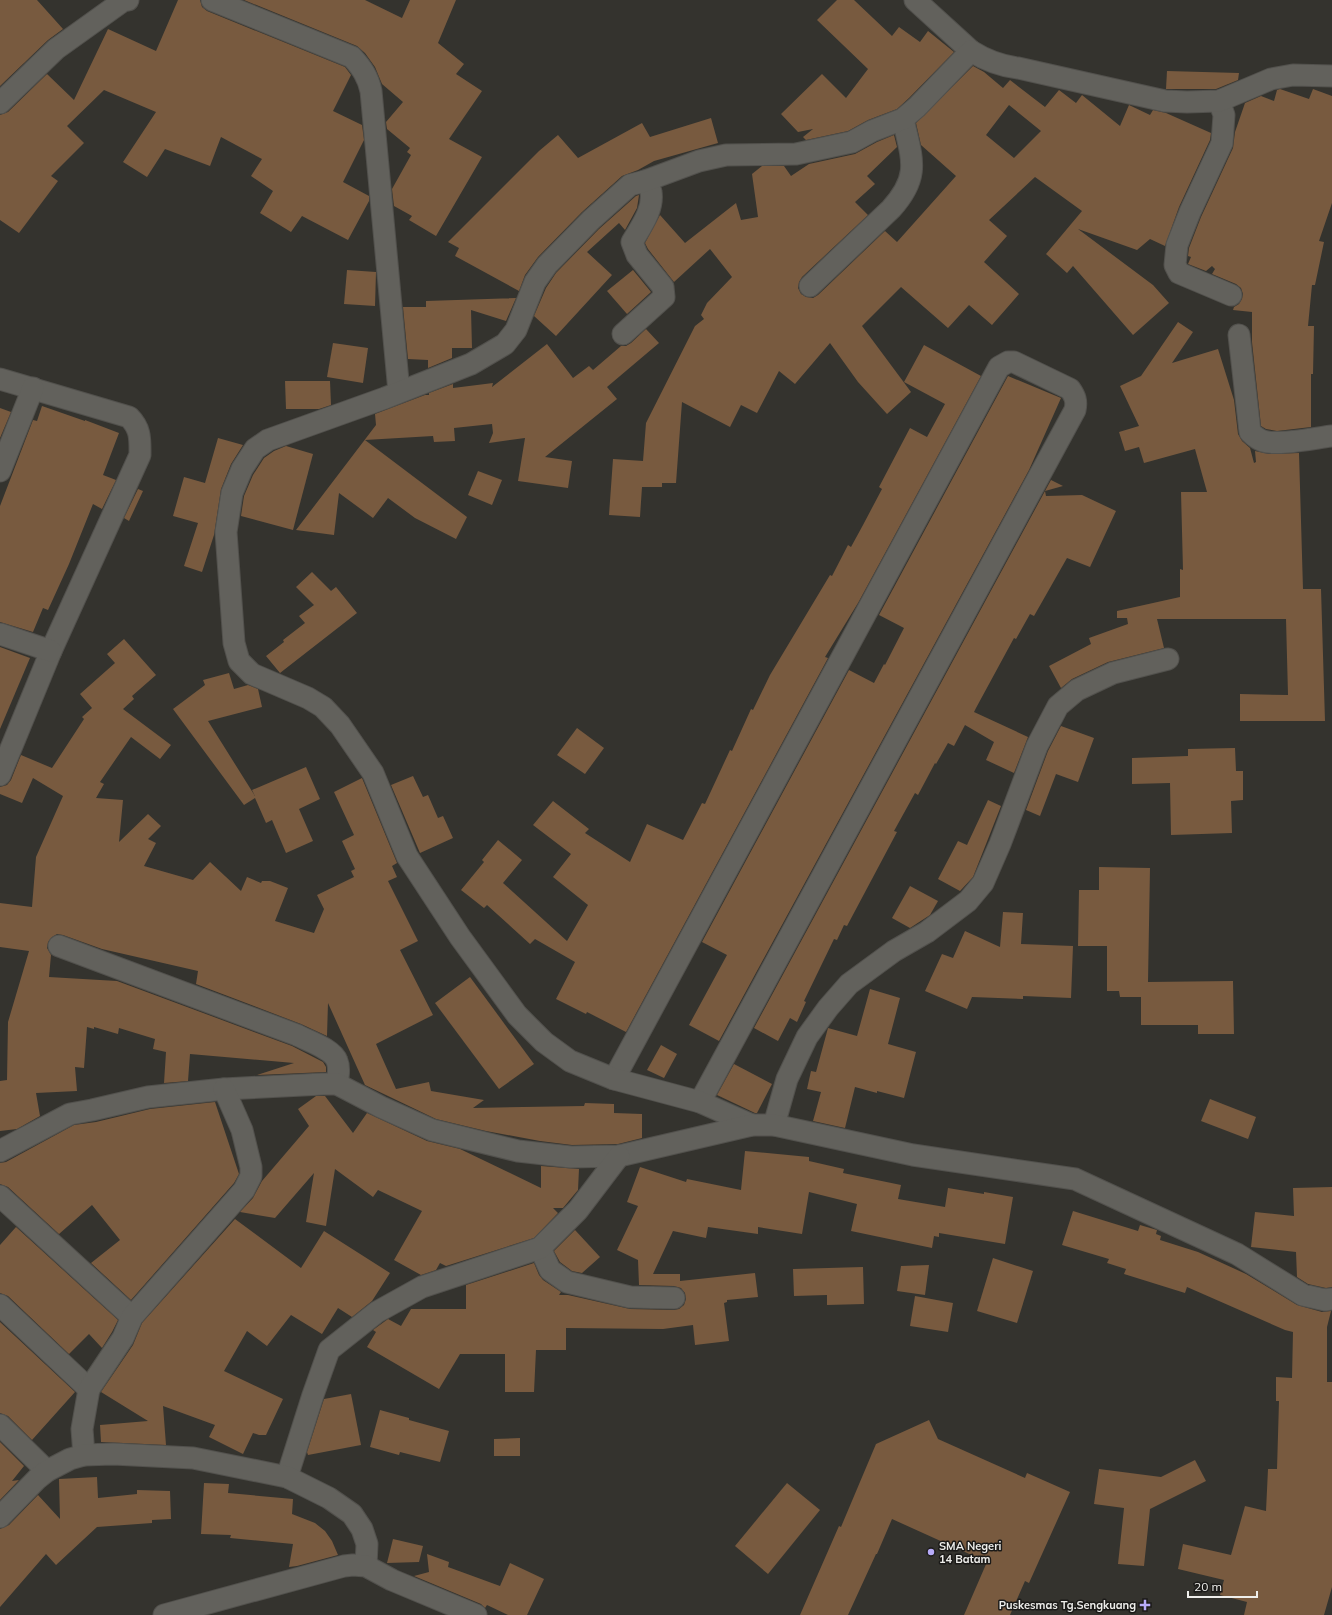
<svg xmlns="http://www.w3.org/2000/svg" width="1332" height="1615" font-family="Mulish,sans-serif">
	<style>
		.building { fill: #785a3f; fill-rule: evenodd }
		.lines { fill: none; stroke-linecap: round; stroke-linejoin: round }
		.minor-casing { stroke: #52514d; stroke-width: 23 }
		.minor { stroke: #62615c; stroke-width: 21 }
		.poi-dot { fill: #b7abf8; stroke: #1b1a18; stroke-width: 1.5 }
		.labels { text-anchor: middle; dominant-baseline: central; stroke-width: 3; stroke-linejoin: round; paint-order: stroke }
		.poi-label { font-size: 11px; font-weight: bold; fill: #eeeeeb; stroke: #1b1a18; text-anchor: start }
	</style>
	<rect width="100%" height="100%" fill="#34332e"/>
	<!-- building -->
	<g class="building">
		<path d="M 0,0 L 37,0 L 63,29 L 48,40 L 0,86 Z"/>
		<path d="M 178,0 L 200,0 L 202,7 L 207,11 L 345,67 L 351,75 L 333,111 L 362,125 L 364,140 L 343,182 L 369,196 L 369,201 L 348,240 L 302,216 L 291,232 L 260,213 L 273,191 L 251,176 L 262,159 L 221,137 L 210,166 L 165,149 L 147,177 L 123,162 L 156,112 L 104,90 L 67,126 L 84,143 L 51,176 L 58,181 L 19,233 L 0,220 L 0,115 L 8,112 L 47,74 L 74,100 L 108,29 L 156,51 Z"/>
		<path d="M 244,0 L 365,0 L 402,18 L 410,0 L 456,0 L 438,43 L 464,64 L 456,74 L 482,91 L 449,139 L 482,157 L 436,236 L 409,220 L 412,216 L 394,206 L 392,189 L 411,155 L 407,152 L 410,148 L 387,129 L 386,122 L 403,102 L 382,84 L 375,67 L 365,53 L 357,46 Z"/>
		<path d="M 837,0 L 854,0 L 892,36 L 899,27 L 920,42 L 928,31 L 954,52 L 909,98 L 897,109 L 868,120 L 848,131 L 806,140 L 803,137 L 813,129 L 798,132 L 781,114 L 822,74 L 846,98 L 868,69 L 817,20 Z"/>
		<path d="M 973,66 L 984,72 L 1003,88 L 1010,80 L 1045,107 L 1059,90 L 1076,103 L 1082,95 L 1120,126 L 1129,105 L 1150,115 L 1153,110 L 1166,113 L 1211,133 L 1210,140 L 1179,207 L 1165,246 L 1150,239 L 1137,250 L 1078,229 L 1153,285 L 1169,303 L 1133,335 L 1073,266 L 1067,273 L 1046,254 L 1082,211 L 1035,177 L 989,220 L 1007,236 L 984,262 L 1019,294 L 992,325 L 969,305 L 948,328 L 901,287 L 862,326 L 911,392 L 887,414 L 858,382 L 830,343 L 795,384 L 779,371 L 757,413 L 741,405 L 730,427 L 682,402 L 676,483 L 662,483 L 662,487 L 642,487 L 640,517 L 609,515 L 613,459 L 643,461 L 646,423 L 695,326 L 704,319 L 701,315 L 707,303 L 732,277 L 710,249 L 674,282 L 648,249 L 645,243 L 660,215 L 685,243 L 736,203 L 741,220 L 758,217 L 752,174 L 762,166 L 784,166 L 791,176 L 809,164 L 855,154 L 877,142 L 894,135 L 897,147 L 867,176 L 875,184 L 855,202 L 868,215 L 802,277 L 799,282 L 798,288 L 801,294 L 806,297 L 813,298 L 818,295 L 885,231 L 897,242 L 956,176 L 921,145 L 916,123 ZM 1009,105 L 1041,131 L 1014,158 L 986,135 Z"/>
		<path d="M 1167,71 L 1239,73 L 1238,80 L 1216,89 L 1166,89 Z"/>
		<path d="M 1280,89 L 1309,99 L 1313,89 L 1332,96 L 1332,203 L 1319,241 L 1324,242 L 1315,285 L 1312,285 L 1308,326 L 1314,326 L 1313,374 L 1311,374 L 1311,427 L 1277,431 L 1266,429 L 1261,426 L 1252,342 L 1252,312 L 1233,310 L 1234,307 L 1239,304 L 1242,299 L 1243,294 L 1241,288 L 1236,284 L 1212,274 L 1215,269 L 1212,266 L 1206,271 L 1188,264 L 1191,257 L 1188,256 L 1189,248 L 1201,217 L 1233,148 L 1235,132 L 1245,103 L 1261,96 L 1274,101 L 1277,90 Z"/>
		<path d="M 711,118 L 718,143 L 654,161 L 638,170 L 622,176 L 582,212 L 538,257 L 525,275 L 519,291 L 455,256 L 459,248 L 448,242 L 539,151 L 558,135 L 578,158 L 642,123 L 650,137 Z"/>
		<path d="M 639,195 L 637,208 L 625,230 L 619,223 L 587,252 L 612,275 L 556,336 L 534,316 L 546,288 L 556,273 L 599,229 L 636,196 Z"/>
		<path d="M 347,270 L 376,272 L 375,306 L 344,304 Z"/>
		<path d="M 633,270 L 651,292 L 627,314 L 607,291 Z"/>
		<path d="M 516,298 L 506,321 L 471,310 L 472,348 L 452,348 L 452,358 L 428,368 L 428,360 L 408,359 L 403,307 L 426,307 L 426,301 Z"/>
		<path d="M 1178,322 L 1193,332 L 1172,363 L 1218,349 L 1234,400 L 1238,434 L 1242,441 L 1250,448 L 1254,463 L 1256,462 L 1255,451 L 1269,454 L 1299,453 L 1303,589 L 1321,589 L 1325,721 L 1240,721 L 1240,694 L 1288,695 L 1286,619 L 1157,619 L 1164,648 L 1108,662 L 1072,679 L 1061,688 L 1049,666 L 1091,644 L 1089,638 L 1128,624 L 1127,618 L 1117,618 L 1117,611 L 1180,597 L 1180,569 L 1183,570 L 1181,492 L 1207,492 L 1195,449 L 1144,463 L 1139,447 L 1125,451 L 1119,432 L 1139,426 L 1120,386 L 1141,376 Z"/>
		<path d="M 646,329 L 659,343 L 607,387 L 617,399 L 545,457 L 572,461 L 568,488 L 518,481 L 525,438 L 489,443 L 493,433 L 492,424 L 454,428 L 455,441 L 434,442 L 433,436 L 365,440 L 467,517 L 456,539 L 415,518 L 388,498 L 373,518 L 339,493 L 334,535 L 296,530 L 376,425 L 375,414 L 425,395 L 429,395 L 429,393 L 453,384 L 453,388 L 493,383 L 492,387 L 547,344 L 573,378 L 589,366 L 593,370 L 621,346 L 626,346 L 631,343 Z"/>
		<path d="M 333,343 L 368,348 L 363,383 L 327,377 Z"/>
		<path d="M 924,345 L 981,376 L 858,603 L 825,657 L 828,658 L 626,1032 L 587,1012 L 586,1014 L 556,999 L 575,962 L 535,939 L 530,944 L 487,905 L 484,908 L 461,890 L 484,862 L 482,860 L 498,840 L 522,860 L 503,883 L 567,941 L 588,905 L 553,877 L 571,854 L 533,825 L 553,801 L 589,829 L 585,833 L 630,862 L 647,824 L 683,840 L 702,803 L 705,804 L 730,750 L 732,751 L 751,709 L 753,710 L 770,675 L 830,575 L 832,576 L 848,545 L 851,547 L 863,525 L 882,489 L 879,487 L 910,428 L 927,437 L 945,404 L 904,382 Z"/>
		<path d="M 1008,376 L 1061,398 L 1029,470 L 719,1041 L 689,1025 L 727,955 L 702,942 L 849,670 L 874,683 L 884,664 L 885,665 L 904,628 L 879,615 Z"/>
		<path d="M 285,381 L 330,381 L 331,405 L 319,409 L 286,409 Z"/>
		<path d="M 42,406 L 85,421 L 85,420 L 119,433 L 103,475 L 116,480 L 102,509 L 93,504 L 69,564 L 48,610 L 43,608 L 33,632 L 0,622 L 0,506 L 33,420 L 37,421 Z"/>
		<path d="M 0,408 L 11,412 L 0,438 Z"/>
		<path d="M 218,438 L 243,445 L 231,464 L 221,489 L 214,535 L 202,572 L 184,566 L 198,523 L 173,516 L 184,477 L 205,483 Z"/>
		<path d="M 286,446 L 313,454 L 293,530 L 241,516 L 244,496 L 253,475 L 264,458 L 274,451 Z"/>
		<path d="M 478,471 L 502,480 L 492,505 L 468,495 Z"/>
		<path d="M 1051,480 L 1063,486 L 1045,491 Z"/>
		<path d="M 138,489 L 143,491 L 129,521 L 124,518 Z"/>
		<path d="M 1045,491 L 1046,496 L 1082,495 L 1116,511 L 1090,567 L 1067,558 L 1034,616 L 1030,614 L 1016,639 L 1014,638 L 976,708 L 974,712 L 1028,737 L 1014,773 L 986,760 L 994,742 L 965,725 L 954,746 L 948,743 L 936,764 L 935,763 L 918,795 L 915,793 L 894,831 L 897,832 L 847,926 L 844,925 L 837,940 L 834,939 L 804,1001 L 806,1002 L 797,1022 L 790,1018 L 778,1041 L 754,1028 Z"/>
		<path d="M 312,572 L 331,591 L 336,587 L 357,613 L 280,673 L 266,656 L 284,642 L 283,640 L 305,623 L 299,616 L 314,605 L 296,587 Z"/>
		<path d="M 124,639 L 156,675 L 132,696 L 134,699 L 123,709 L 171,745 L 160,759 L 131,737 L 100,782 L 104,784 L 96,798 L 123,800 L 119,842 L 148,814 L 161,826 L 148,839 L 156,843 L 144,866 L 193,880 L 210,862 L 241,891 L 247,877 L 261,883 L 262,881 L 270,881 L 288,888 L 275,921 L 314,933 L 324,909 L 317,895 L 354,877 L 351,871 L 355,869 L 342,841 L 354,835 L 334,792 L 362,778 L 397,863 L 392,866 L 397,877 L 388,881 L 418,941 L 400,950 L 433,1015 L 376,1044 L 396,1089 L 429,1082 L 431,1091 L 484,1100 L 473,1108 L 584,1106 L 585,1103 L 614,1104 L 614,1113 L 642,1114 L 642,1138 L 618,1144 L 572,1145 L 540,1141 L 486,1131 L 436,1119 L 365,1085 L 328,1003 L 327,1036 L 301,1024 L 196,984 L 198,971 L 102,949 L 63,935 L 57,934 L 52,937 L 48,942 L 47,948 L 51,955 L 49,977 L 117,981 L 292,1046 L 323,1062 L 326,1067 L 326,1072 L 257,1075 L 294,1063 L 190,1054 L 188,1081 L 164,1083 L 166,1052 L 153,1049 L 155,1039 L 119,1028 L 118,1034 L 94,1027 L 94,1029 L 87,1027 L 84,1068 L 75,1067 L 77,1091 L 36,1093 L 40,1116 L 17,1129 L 0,1131 L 0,1081 L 7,1080 L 8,1022 L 29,951 L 0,947 L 0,903 L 32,907 L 36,857 L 63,796 L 33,778 L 22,803 L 0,794 L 0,787 L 7,785 L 11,780 L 21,755 L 52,768 L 84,719 L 82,717 L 92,708 L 80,694 L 115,663 L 107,654 Z"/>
		<path d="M 0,647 L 30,658 L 0,729 Z"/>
		<path d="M 229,673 L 234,689 L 248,685 L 258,689 L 262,707 L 208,721 L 255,796 L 252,790 L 306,767 L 320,799 L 299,809 L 313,841 L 286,853 L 272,820 L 266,823 L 255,798 L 244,805 L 173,709 L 205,685 L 203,680 Z"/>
		<path d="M 1061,726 L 1094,738 L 1078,782 L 1056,774 L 1040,816 L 1026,810 L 1048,751 Z"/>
		<path d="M 577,728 L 604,748 L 585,774 L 557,755 Z"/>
		<path d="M 1235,748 L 1236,771 L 1243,771 L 1243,800 L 1231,801 L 1232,833 L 1171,835 L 1170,783 L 1132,784 L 1132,758 L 1188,756 L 1188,749 Z"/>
		<path d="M 413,776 L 423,797 L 428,795 L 438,818 L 443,816 L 453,838 L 420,853 L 391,785 Z"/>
		<path d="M 988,800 L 1001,806 L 973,877 L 960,891 L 938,879 L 958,841 L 967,845 Z"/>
		<path d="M 1099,867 L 1150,868 L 1148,982 L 1233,981 L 1234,1034 L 1198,1034 L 1198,1025 L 1141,1025 L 1141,997 L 1120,997 L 1119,991 L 1107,991 L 1107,946 L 1078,946 L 1079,890 L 1099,890 Z"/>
		<path d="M 910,886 L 938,901 L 930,915 L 910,928 L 892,918 Z"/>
		<path d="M 1003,912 L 1023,913 L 1021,944 L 1073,946 L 1071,998 L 1023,996 L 1023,999 L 972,997 L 967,1009 L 925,991 L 942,954 L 953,958 L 965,931 L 1000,947 Z"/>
		<path d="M 470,977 L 534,1064 L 499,1089 L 435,1003 Z"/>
		<path d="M 870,989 L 900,998 L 888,1044 L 916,1052 L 904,1098 L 877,1091 L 877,1093 L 855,1087 L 845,1128 L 813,1121 L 821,1092 L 807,1089 L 811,1071 L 816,1072 L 828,1028 L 857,1036 Z"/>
		<path d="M 661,1045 L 677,1054 L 664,1078 L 647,1070 Z"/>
		<path d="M 734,1064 L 772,1084 L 757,1113 L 755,1113 L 717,1095 Z"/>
		<path d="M 316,1096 L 325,1096 L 353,1133 L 367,1113 L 427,1141 L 460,1149 L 541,1188 L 541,1166 L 579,1169 L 578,1190 L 563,1208 L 553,1208 L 558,1213 L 534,1238 L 446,1266 L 440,1263 L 436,1270 L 421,1275 L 394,1260 L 422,1211 L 378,1190 L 373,1197 L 335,1169 L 326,1226 L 306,1222 L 314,1173 L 275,1218 L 240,1212 L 253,1198 L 262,1181 L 309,1126 L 298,1109 Z"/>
		<path d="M 1210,1099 L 1256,1117 L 1248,1139 L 1201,1121 Z"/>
		<path d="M 215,1102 L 239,1174 L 234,1183 L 131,1300 L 91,1263 L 120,1240 L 92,1205 L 59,1234 L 8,1187 L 0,1184 L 0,1163 L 6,1162 L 74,1125 L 96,1122 L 150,1109 Z"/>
		<path d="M 745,1151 L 809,1157 L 809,1161 L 844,1169 L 843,1173 L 901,1185 L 898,1199 L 945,1207 L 948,1188 L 984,1194 L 984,1192 L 1013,1197 L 1005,1244 L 939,1233 L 939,1237 L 934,1236 L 932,1248 L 851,1231 L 857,1204 L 809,1192 L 802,1234 L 758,1227 L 758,1234 L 708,1227 L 706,1238 L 673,1231 L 653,1274 L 680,1274 L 680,1281 L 755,1273 L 758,1297 L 727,1300 L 727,1302 L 724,1303 L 729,1341 L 695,1345 L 693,1325 L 663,1329 L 566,1328 L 566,1350 L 536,1350 L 534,1392 L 505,1392 L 505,1354 L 460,1354 L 439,1389 L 367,1347 L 376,1332 L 373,1330 L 388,1319 L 401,1326 L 411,1309 L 466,1309 L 466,1285 L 534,1263 L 539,1275 L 543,1280 L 561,1292 L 559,1295 L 568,1295 L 630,1309 L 674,1310 L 679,1309 L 684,1305 L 686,1299 L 685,1293 L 681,1288 L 674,1286 L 639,1285 L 638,1260 L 617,1250 L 638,1206 L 627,1202 L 640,1167 L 686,1182 L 687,1179 L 741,1190 Z"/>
		<path d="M 1332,1187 L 1332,1287 L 1326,1288 L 1308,1284 L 1297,1277 L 1296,1252 L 1251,1247 L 1255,1212 L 1294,1216 L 1293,1188 Z"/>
		<path d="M 1073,1211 L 1138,1231 L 1140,1225 L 1157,1230 L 1156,1234 L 1161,1236 L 1160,1240 L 1198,1252 L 1246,1274 L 1297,1305 L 1322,1312 L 1331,1311 L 1327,1327 L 1327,1382 L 1332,1382 L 1332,1587 L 1324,1615 L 1244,1615 L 1247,1602 L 1220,1595 L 1224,1580 L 1178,1569 L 1183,1544 L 1231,1555 L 1245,1506 L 1266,1511 L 1268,1469 L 1277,1469 L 1279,1401 L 1276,1401 L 1276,1377 L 1292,1378 L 1293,1332 L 1285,1330 L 1187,1287 L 1185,1293 L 1124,1274 L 1126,1269 L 1107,1263 L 1109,1259 L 1062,1245 Z"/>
		<path d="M 235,1219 L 301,1268 L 324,1231 L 390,1273 L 372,1301 L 352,1317 L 338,1308 L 322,1334 L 291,1315 L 267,1346 L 247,1331 L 224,1371 L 283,1399 L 266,1435 L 259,1435 L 253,1433 L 243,1454 L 209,1437 L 215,1425 L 163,1406 L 166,1445 L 101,1442 L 100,1425 L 148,1421 L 101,1392 L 133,1345 L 142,1323 Z"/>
		<path d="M 16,1227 L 118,1320 L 112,1332 L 102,1348 L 89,1334 L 69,1354 L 8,1296 L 0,1293 L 0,1245 Z"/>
		<path d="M 575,1230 L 600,1257 L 582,1273 L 572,1271 L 560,1262 L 554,1251 Z"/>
		<path d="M 993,1258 L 1033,1271 L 1017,1323 L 977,1311 Z"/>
		<path d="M 929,1265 L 925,1295 L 897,1291 L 901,1266 Z"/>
		<path d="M 863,1267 L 864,1304 L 827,1305 L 827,1295 L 794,1296 L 793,1269 Z"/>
		<path d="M 915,1296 L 953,1303 L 948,1332 L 910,1326 Z"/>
		<path d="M 0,1322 L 75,1392 L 32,1440 L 8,1416 L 0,1413 Z"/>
		<path d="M 351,1394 L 361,1445 L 308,1455 L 307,1452 L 324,1399 Z"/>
		<path d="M 380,1410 L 409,1418 L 409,1420 L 449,1431 L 440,1462 L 400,1452 L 399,1455 L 370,1447 Z"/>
		<path d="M 929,1420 L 938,1439 L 1025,1478 L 1027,1473 L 1070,1492 L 1029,1583 L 1025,1581 L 1010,1615 L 964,1615 L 987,1562 L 892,1519 L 877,1554 L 876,1554 L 848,1615 L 800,1615 L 839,1526 L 841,1527 L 876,1444 Z"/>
		<path d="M 520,1438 L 520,1456 L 494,1456 L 494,1439 Z"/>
		<path d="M 0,1442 L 24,1466 L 12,1481 L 19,1480 L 0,1500 Z"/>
		<path d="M 1195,1460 L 1206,1481 L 1150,1509 L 1144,1566 L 1118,1564 L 1124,1508 L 1094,1504 L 1099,1469 L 1161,1477 Z"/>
		<path d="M 97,1477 L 98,1498 L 137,1494 L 137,1490 L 170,1491 L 171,1519 L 152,1520 L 152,1523 L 97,1527 L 56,1565 L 46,1554 L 0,1607 L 0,1529 L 9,1525 L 38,1495 L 60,1519 L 59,1479 Z"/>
		<path d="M 204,1483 L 229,1484 L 228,1493 L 293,1499 L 292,1514 L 315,1523 L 325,1531 L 332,1541 L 338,1555 L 297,1566 L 289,1567 L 293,1544 L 230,1538 L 231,1535 L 201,1534 Z"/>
		<path d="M 787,1483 L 820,1510 L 768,1574 L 735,1546 Z"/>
		<path d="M 393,1539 L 423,1546 L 419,1562 L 387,1563 Z"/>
		<path d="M 427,1554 L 449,1562 L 448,1567 L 500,1586 L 510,1563 L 544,1579 L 527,1615 L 508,1615 L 487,1605 L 485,1608 L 481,1604 L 414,1576 L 429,1572 Z"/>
	</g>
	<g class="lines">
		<!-- minor casing -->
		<g class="minor-casing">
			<g id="minor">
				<path d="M 212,0 L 352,57 C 362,68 368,77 371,91 L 399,392"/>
				<path d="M 915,0 L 971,51"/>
				<path d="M 1219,101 L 1224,115 L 1222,143 L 1190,212 L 1177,245 L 1175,265 L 1179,273 L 1231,295"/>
				<path d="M 0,103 L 56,49 L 123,1 L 128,0"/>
				<path d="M 810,286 L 891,209 C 921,176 912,159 903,119"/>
				<path d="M 623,334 L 664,297 L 663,287 L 637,255 L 632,242 C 640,228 654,210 651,192 C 651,189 647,185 645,181"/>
				<path d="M 1239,335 L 1250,432 C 1254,436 1257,439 1263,441 C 1277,446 1315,438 1332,436"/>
				<path d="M 0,379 L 129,417 C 141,429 140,439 140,455 L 51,651 L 0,775"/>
				<path d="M 0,471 L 33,388"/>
				<path d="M 0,634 L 51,651"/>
				<path d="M 59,946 L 297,1035 C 308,1041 333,1049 337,1061 C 340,1068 338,1077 337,1084"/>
				<path d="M 614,1079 L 999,367 L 1008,362 L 1014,362 L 1070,389 C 1075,396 1077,401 1075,410 L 700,1102"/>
				<path d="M 752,1125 L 700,1102 L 614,1079 L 570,1061 L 544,1042 L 517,1015 L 460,937 L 407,856 L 373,773 L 340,725 L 323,707 L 308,698 L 252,674 L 239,661 L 234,643 L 226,532 L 232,493 L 242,469 L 255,449 L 268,440 L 385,398 L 471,364 L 505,344 L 516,330 L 535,282 L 547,265 L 591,220 L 630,185 L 645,181 L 699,161 L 726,155 L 796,154 L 852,142 L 872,131 L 903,119 L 917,107 L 971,51 C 987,61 1000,66 1018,68 L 1165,101 L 1187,102 L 1219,101 L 1271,79 L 1293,75 L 1332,76"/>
				<path d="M 774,1125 L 787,1079 L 807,1037 L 828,1008 L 849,984 L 894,951 L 927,932 L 968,901 L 983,883 L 1000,844 L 1037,746 L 1058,706 L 1077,690 L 1113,673 L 1168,659"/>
				<path d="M 0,1151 L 70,1114 L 92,1110 L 148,1097 L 224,1089 L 323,1084 L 337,1084 L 381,1107 L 432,1130 L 518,1151 L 571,1157 L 619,1156 L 752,1125 L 774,1125 L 913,1155 L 1075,1179 L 1237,1254 L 1303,1295 L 1325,1300 L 1332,1299"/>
				<path d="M 0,1196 L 132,1317"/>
				<path d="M 540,1248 L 550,1270 L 567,1282 L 630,1297 L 674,1298"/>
				<path d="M 0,1305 L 89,1389"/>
				<path d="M 0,1425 L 47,1471"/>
				<path d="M 84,1455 L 82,1429 L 89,1389 L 123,1338 L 132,1317 L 244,1190 L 251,1176 L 251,1167 L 242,1130 L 224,1089"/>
				<path d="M 287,1477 L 313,1395 L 329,1350 L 377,1312 L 422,1287 L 540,1248 L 578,1210 L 619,1156"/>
				<path d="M 0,1517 L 37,1479 L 47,1471 L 70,1459 L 84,1455 L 113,1454 L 193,1458 L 287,1477 L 329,1498 L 352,1514 L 362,1529 L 367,1544 L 366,1566"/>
				<path d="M 164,1615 L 344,1566 L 353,1565 L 366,1566 L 392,1580 L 476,1615"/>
			</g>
		</g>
		<!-- minor -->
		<use href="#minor" class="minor"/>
	</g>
	<!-- markers -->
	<g class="poi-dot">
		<circle cx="931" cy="1552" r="4"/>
		<path d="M1143 1599h4v4h4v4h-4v4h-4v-4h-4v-4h4z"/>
	</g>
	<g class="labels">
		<!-- poi labels -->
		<g class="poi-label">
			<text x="939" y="1546">SMA Negeri<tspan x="939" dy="13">14 Batam</tspan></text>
			<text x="1136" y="1605" text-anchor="end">Puskesmas Tg.Sengkuang</text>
		</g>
	</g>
	<!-- scale -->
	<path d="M1188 1591v6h69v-6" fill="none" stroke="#eeeeeb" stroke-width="2"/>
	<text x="1194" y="1591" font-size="12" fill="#eeeeeb" stroke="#1b1a18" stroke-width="3" paint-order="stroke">20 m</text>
</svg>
